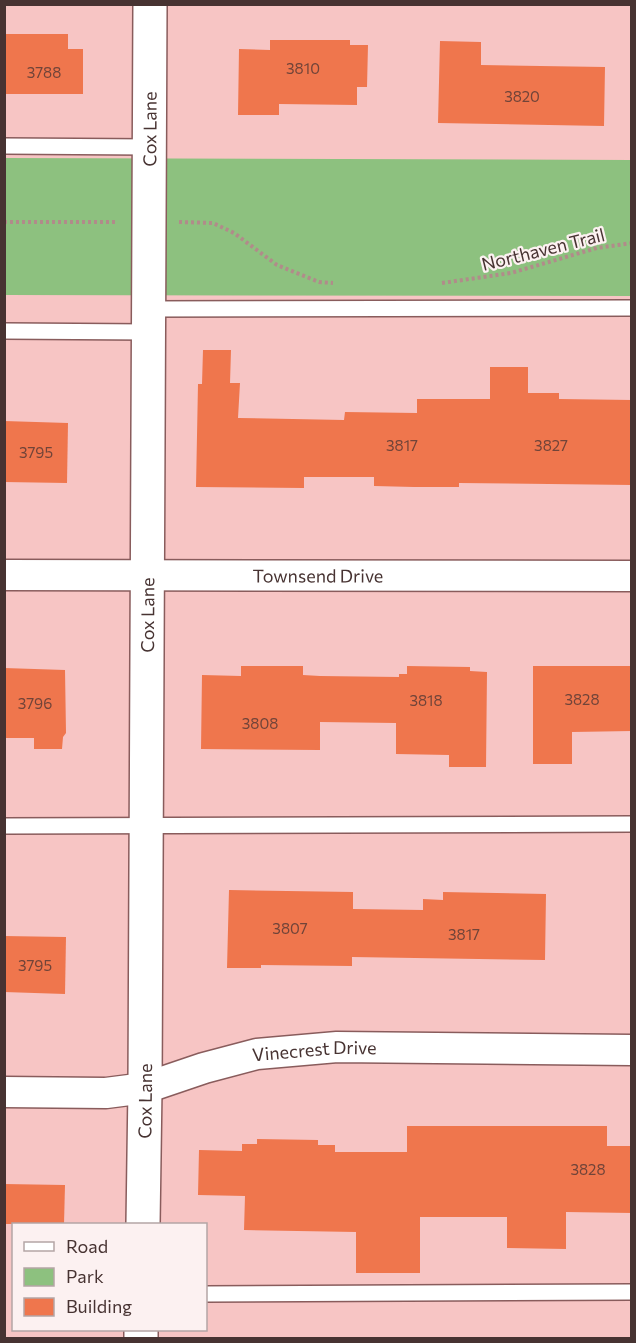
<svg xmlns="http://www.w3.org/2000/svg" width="636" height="1343" font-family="Commissioner,sans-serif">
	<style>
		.green { fill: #8dc17f }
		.building { fill: #ef764d }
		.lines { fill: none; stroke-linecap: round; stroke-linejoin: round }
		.lane-casing { stroke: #895c5c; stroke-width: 18 }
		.street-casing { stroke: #895c5c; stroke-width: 33 }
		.secondary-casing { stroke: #895c5c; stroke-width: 36 }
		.path { stroke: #b18b8a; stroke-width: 4; stroke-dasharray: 3 3; stroke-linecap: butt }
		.lane { stroke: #fff; stroke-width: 15 }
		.street { stroke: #fff; stroke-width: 30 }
		.secondary { stroke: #fff; stroke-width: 33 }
		.labels { text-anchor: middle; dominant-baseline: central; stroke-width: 4.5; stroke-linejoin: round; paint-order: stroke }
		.number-label { font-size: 15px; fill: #714439 }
		.street-label { font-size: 18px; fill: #473332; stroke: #fcf1f1 }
	</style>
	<rect width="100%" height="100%" fill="#f7c5c4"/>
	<!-- green -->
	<path class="green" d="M 5,158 L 631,160 L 631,296 L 5,295 Z"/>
	<!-- building -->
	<g class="building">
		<path d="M 4,34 L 68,34 L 68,49 L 83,49 L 83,94 L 4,94 Z"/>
		<path d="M 270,40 L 350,40 L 350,45 L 368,45 L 367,87 L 357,87 L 357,105 L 279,104 L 279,115 L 238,115 L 239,49 L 270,50 Z"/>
		<path d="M 440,41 L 481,42 L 481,65 L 605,67 L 604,126 L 438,123 Z"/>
		<path d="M 203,350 L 231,350 L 230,383 L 240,383 L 238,418 L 344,420 L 345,412 L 417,413 L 417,399 L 490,399 L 490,367 L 528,367 L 528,393 L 559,393 L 559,399 L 632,400 L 632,485 L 459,483 L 459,487 L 414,487 L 374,486 L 374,477 L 304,477 L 304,488 L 196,487 L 198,384 L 202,384 Z"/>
		<path d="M 4,421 L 68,423 L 67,483 L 4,482 Z"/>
		<path d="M 241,666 L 303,666 L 303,675 L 320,676 L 399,677 L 399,674 L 407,674 L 407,666 L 470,667 L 470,671 L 487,672 L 486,767 L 449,767 L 449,755 L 396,754 L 396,723 L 320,722 L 320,750 L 201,749 L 202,675 L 241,676 Z"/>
		<path d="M 533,666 L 632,666 L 632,731 L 572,732 L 572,764 L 533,764 Z"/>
		<path d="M 4,668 L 65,670 L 66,733 L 63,737 L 62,749 L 34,749 L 34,738 L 4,738 Z"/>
		<path d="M 229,890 L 353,892 L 353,909 L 423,910 L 423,899 L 443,900 L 443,892 L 546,894 L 545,960 L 352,957 L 352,966 L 261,965 L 261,968 L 227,968 Z"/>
		<path d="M 4,936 L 66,937 L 65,994 L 4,992 Z"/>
		<path d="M 407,1126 L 607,1126 L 607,1146 L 632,1146 L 632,1213 L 566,1212 L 566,1249 L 507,1248 L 507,1217 L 420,1217 L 420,1273 L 356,1273 L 356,1232 L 244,1230 L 245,1196 L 198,1195 L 199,1150 L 242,1151 L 242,1144 L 257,1144 L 257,1139 L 318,1140 L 318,1145 L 335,1145 L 335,1152 L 407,1152 Z"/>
		<path d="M 4,1184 L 65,1185 L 64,1224 L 4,1224 Z"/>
	</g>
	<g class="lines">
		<!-- lane casing -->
		<g class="lane-casing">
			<g id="lane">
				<path d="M 4,146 L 149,147"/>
				<path d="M 148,309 L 632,308"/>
				<path d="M 4,331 L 148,332"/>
				<path d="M 4,826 L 632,824"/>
				<path d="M 206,1294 L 632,1292"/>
			</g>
		</g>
		<!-- street casing -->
		<g class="street-casing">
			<g id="street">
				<path id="s1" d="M 4,575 L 632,576"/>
				<path id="s2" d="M 4,1092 L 106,1093 L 145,1088 L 204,1068 L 257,1054 L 337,1047 L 632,1050"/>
			</g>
		</g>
		<!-- secondary casing -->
		<g class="secondary-casing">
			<g id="secondary">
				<path id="s3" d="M 143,1224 L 145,1088 L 150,4"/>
				<path d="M 141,1338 L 141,1330"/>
			</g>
		</g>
		<!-- path -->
		<g class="path">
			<path d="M 4,222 L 118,222"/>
			<path d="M 179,222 L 213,223 L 234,233 L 277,265 L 319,282 L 333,283"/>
			<path d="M 442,283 L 511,273 L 597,248 L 632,243"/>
		</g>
		<!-- lane -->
		<use href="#lane" class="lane"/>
		<!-- street -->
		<use href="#street" class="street"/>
		<!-- secondary -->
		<use href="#secondary" class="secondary"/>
	</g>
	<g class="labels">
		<!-- number labels -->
		<g class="number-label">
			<text x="303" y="68">3810</text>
			<text x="44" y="72">3788</text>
			<text x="522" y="96">3820</text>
			<text x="402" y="445">3817</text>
			<text x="551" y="445">3827</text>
			<text x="36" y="452">3795</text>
			<text x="582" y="699">3828</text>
			<text x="426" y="700">3818</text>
			<text x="35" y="703">3796</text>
			<text x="260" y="723">3808</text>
			<text x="290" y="928">3807</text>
			<text x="464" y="934">3817</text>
			<text x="35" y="965">3795</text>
			<text x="588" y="1169">3828</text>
		</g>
		<!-- street labels -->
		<g class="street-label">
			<text stroke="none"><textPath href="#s3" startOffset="1095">Cox Lane</textPath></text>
			<text transform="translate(543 249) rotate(-14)">Northaven Trail</text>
			<text stroke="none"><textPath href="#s1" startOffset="314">Townsend Drive</textPath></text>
			<text stroke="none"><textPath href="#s3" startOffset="609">Cox Lane</textPath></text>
			<text stroke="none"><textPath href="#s2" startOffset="316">Vinecrest Drive</textPath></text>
			<text stroke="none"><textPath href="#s3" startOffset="123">Cox Lane</textPath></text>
		</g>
	</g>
	<!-- border -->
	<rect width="636" height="1343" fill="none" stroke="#473332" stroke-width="12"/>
	<!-- legend -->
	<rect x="12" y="1223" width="195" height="108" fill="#fcf1f1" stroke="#b4a5a5" stroke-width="1.5"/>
	<rect x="24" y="1242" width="30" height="9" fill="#ffffff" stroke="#b4a5a5" stroke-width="1.5"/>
	<text x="66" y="1253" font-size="18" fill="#473332">Road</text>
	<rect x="24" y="1268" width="30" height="18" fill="#8dc17f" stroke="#b4a5a5" stroke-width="1.5"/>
	<text x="66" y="1283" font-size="18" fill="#473332">Park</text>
	<rect x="24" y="1298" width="30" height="18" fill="#ef764d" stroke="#b4a5a5" stroke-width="1.5"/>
	<text x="66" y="1313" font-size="18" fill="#473332">Building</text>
</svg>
